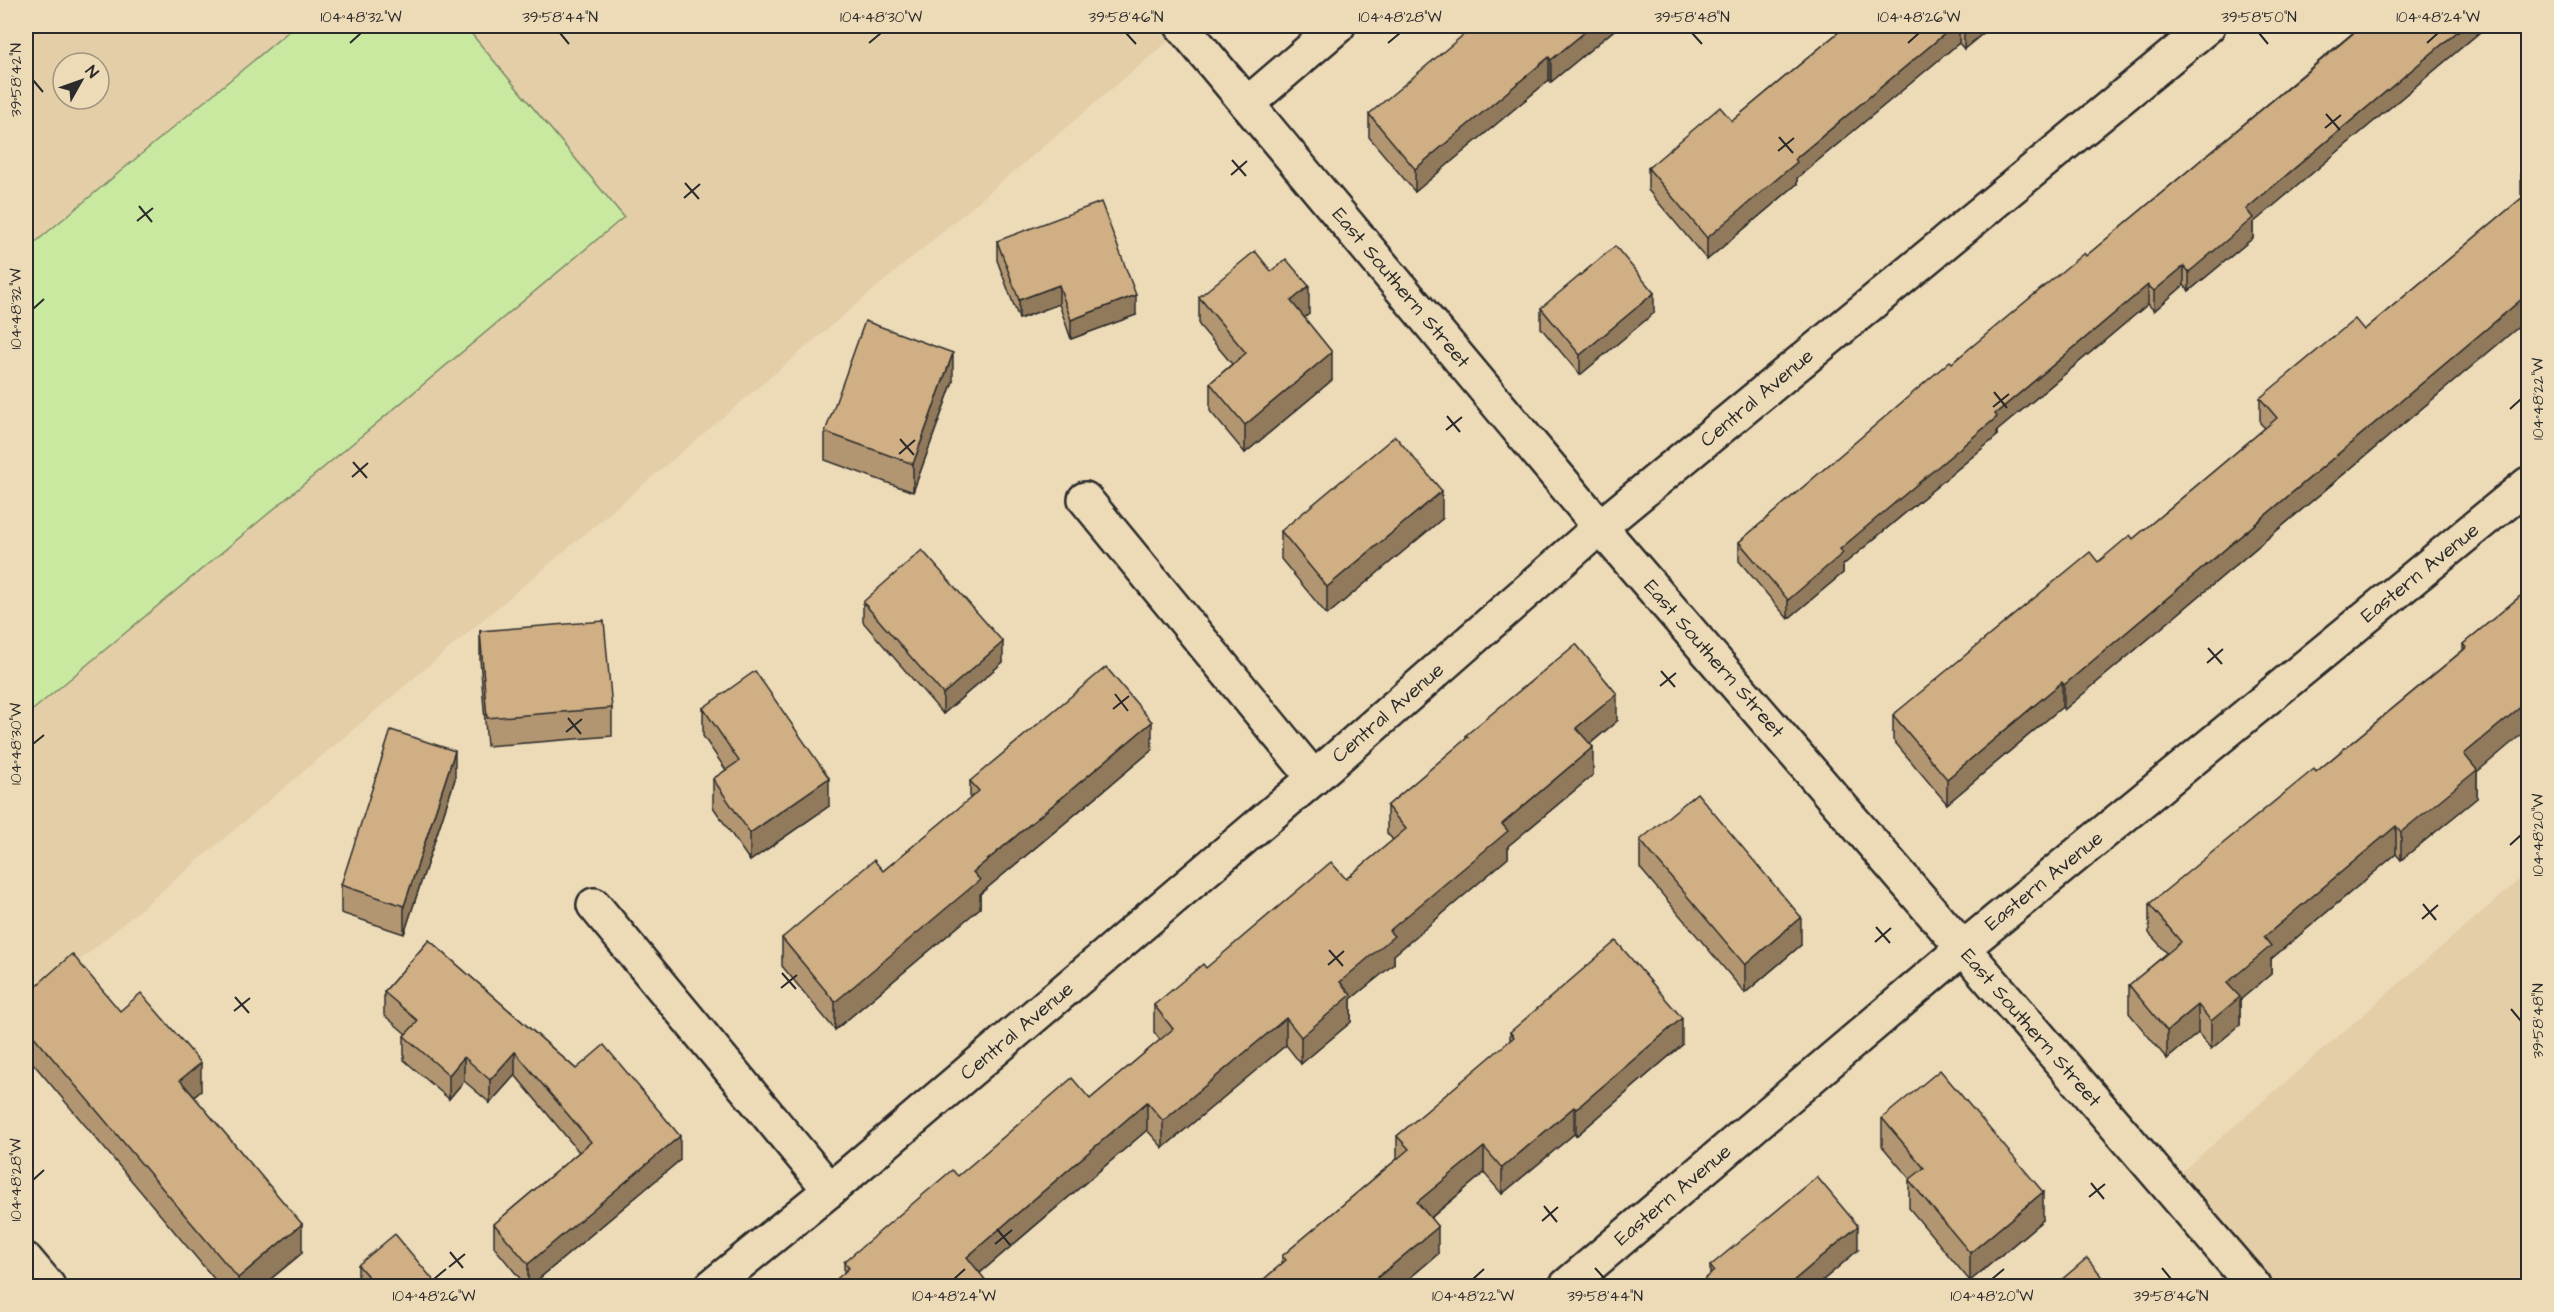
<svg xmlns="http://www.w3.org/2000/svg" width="2554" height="1312" font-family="'Architects Daughter',sans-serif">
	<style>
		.built { fill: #e4cea8; fill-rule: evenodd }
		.green { fill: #c9e9a1; stroke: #7a8a66; stroke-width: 1.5 }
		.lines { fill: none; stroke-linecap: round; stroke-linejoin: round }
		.street-casing { stroke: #2b2b2b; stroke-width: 38 }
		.secondary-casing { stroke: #2b2b2b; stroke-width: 38 }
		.street { stroke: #eddbb8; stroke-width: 33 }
		.secondary { stroke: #eddbb8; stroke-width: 33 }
		.wall { fill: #b29671; stroke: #2b2b2b; stroke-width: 1.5 }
		.shaded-wall { fill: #917a5c; stroke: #2b2b2b; stroke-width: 1.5 }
		.building { fill: #cfaf83; stroke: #2b2b2b; stroke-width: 1.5 }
		.ticks { fill: none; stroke: #2b2b2b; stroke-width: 2 }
		.labels { text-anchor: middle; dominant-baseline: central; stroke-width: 4.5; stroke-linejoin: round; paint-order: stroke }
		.street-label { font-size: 20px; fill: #2b2b2b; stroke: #eddbb8 }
		.neatline { fill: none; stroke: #2b2b2b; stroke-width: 2 }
		.ticks-label { font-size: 15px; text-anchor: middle; fill: #2b2b2b }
	</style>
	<rect width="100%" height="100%" fill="#eddbb8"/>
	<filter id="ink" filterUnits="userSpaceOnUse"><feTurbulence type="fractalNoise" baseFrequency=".0167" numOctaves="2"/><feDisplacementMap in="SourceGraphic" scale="12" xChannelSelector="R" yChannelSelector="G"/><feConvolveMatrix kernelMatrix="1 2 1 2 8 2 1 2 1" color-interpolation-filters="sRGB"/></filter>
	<g filter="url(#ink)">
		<!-- built -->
		<g class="built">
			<path d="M 26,26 L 1182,26 L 1184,28 L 26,1006 ZM 63,63 L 99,63 L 99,99 L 63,99 Z"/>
			<path d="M 2528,872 L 2528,1286 L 2254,1286 L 2166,1185 Z"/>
		</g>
		<!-- green -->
		<path class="green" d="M 295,26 L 465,26 L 624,217 L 28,714 L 26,711 L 26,250 Z"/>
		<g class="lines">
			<!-- street casing -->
			<g class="street-casing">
				<g id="street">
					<path d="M 1247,104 L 1338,26"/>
					<path d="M 1085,499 L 1314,778"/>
					<path d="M 594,905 L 830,1190"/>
					<path d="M 712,1286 L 830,1190 L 1314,778 L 1600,527 L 2208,26"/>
					<path d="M 1566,1286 L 1963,948 L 2528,484"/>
				</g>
			</g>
			<!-- secondary casing -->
			<g class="secondary-casing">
				<g id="secondary">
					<path d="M 1182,26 L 1600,527 L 2254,1286"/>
					<path d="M 26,1260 L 48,1286"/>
				</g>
			</g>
			<!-- street -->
			<use href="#street" class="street"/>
			<!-- secondary -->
			<use href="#secondary" class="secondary"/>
		</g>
		<!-- wall -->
		<g class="wall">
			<path d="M 1482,26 L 1619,26 L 1551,82 L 1549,80 L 1415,192 L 1369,137 L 1369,114 Z"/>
			<path d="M 1846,26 L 1992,26 L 1964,49 L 1959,43 L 1797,178 L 1797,184 L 1707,260 L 1648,190 L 1648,168 L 1732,121 Z"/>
			<path d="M 2361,26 L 2487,26 L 2253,223 L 2253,238 L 2189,291 L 2184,285 L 2154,311 L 2148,304 L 1997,431 L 1997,436 L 1843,565 L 1843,573 L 1788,619 L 1739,561 L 1739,542 L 1952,363 L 2086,256 Z"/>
			<path d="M 2529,163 L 2529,318 L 2064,710 L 2062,707 L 1947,804 L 1893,740 L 1893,715 L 2098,562 L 2133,539 L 2265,428 L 2260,423 L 2260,398 L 2364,330 L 2523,197 L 2521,194 L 2521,169 Z"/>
			<path d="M 997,241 L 1136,315 L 1071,339 L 1059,304 L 1019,319 L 997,260 Z"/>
			<path d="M 1271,271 L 1309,314 L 1304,318 L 1332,380 L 1245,453 L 1210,411 L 1210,383 L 1232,364 L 1199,325 L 1199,297 Z"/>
			<path d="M 1541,308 L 1654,313 L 1580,375 L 1541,328 Z"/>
			<path d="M 953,381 L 913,492 L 825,460 L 825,432 Z"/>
			<path d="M 1442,519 L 1327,615 L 1281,559 L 1281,531 Z"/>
			<path d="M 2529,589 L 2477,772 L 2477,798 L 2401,860 L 2396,854 L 2271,959 L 2271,974 L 2240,1000 L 2240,1025 L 2211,1049 L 2198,1033 L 2167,1059 L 2129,1013 L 2129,985 L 2167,953 L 2149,933 L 2149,904 L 2316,772 L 2463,650 L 2463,644 Z"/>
			<path d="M 863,602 L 1003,662 L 943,714 L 863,622 Z"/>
			<path d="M 480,631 L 612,708 L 612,736 L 487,746 L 480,659 Z"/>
			<path d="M 703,708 L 829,806 L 750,861 L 713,807 L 713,779 L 726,770 L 703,736 Z"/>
			<path d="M 1617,721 L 1590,744 L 1593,775 L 1508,846 L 1508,858 L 1394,955 L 1394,964 L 1351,999 L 1351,1022 L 1301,1064 L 1286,1045 L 1163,1148 L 1147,1130 L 980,1273 L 844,1273 L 844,1262 L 958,1176 L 1090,1099 L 1160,1040 L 1154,1032 L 1154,1005 L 1206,968 L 1346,879 L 1393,840 L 1387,833 L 1387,806 L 1466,739 L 1466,735 Z"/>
			<path d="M 1152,750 L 980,894 L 980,908 L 835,1030 L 782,966 L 782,938 L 883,871 L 970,799 L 970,781 Z"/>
			<path d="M 455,779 L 404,934 L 341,913 L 341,885 Z"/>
			<path d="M 1640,840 L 1801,945 L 1745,993 L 1640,868 Z"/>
			<path d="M 429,940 L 680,1160 L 529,1287 L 527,1287 L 494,1247 L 494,1224 L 579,1152 L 515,1075 L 490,1103 L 464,1081 L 449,1099 L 404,1060 L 404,1036 L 406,1034 L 384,1015 L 384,992 Z"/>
			<path d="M 26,995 L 120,1011 L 201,1091 L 194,1097 L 302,1253 L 261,1287 L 221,1287 L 26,1055 Z"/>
			<path d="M 1510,1032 L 1682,1045 L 1576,1136 L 1574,1134 L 1502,1194 L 1484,1173 L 1431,1218 L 1438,1254 L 1399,1287 L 1255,1287 L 1282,1264 L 1282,1256 L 1397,1159 L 1397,1136 L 1510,1041 Z"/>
			<path d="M 1882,1118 L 2043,1220 L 1970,1281 L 1909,1208 L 1909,1180 L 1910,1179 L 1882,1146 Z"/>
			<path d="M 1858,1250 L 1815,1287 L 1696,1287 L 1710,1275 L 1710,1266 Z"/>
			<path d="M 358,1265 L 439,1287 L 358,1287 Z"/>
		</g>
		<!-- shaded-wall -->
		<g class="shaded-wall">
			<path d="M 1592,26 L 1619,26 L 1551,82 L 1551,60 Z"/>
			<path d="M 1954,26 L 1959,26 L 1959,43 L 1797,178 L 1797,184 L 1707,260 L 1707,238 L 1795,159 Z"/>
			<path d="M 1966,26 L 1992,26 L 1964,49 L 1964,27 Z"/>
			<path d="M 2464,26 L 2487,26 L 2253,223 L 2253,238 L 2189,291 L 2189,272 L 2246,209 Z"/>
			<path d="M 1549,57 L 1549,80 L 1415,192 L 1415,169 Z"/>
			<path d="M 2184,266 L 2184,285 L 2154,311 L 2154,291 Z"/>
			<path d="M 1059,285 L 1059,304 L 1019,319 L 1019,300 Z"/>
			<path d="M 2148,285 L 2148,304 L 1997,431 L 1997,436 L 1843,565 L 1843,573 L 1788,619 L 1788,600 L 1840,549 L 1995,414 Z"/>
			<path d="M 1309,286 L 1309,314 L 1291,329 L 1291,301 Z"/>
			<path d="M 1654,293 L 1654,313 L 1580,375 L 1580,355 Z"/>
			<path d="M 2529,293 L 2529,318 L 2064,710 L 2064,685 Z"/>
			<path d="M 1136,295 L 1136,315 L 1071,339 L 1071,320 Z"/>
			<path d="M 1332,352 L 1332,380 L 1245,453 L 1245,425 Z"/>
			<path d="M 953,353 L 953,381 L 913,492 L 913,464 Z"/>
			<path d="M 1442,491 L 1442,519 L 1327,615 L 1327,587 Z"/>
			<path d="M 1003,642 L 1003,662 L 943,714 L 943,694 Z"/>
			<path d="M 2062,682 L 2062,707 L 1947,804 L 1947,779 Z"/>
			<path d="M 1617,694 L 1617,721 L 1576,755 L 1576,728 Z"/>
			<path d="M 2529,700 L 2529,728 L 2477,772 L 2477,798 L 2401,860 L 2401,832 L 2464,754 Z"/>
			<path d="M 1152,722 L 1152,750 L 980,894 L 980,908 L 835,1030 L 835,1002 L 973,872 Z"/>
			<path d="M 1593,747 L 1593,775 L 1508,846 L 1508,858 L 1394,955 L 1394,964 L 1351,999 L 1351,1022 L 1301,1064 L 1301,1037 L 1340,982 L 1389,931 L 1502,824 Z"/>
			<path d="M 455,751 L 455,779 L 404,934 L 404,906 Z"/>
			<path d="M 829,778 L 829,806 L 750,861 L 750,833 Z"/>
			<path d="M 2396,826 L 2396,854 L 2271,959 L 2271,974 L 2240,1000 L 2240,1025 L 2211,1049 L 2211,1021 L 2227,983 L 2264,937 Z"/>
			<path d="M 1801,917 L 1801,945 L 1745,993 L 1745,965 Z"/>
			<path d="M 2198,1005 L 2198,1033 L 2167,1059 L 2167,1031 Z"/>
			<path d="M 1286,1018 L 1286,1045 L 1163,1148 L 1163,1121 Z"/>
			<path d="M 1682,1018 L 1682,1045 L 1576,1136 L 1576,1109 Z"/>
			<path d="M 515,1052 L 515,1075 L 490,1103 L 490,1080 Z"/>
			<path d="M 464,1057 L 464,1081 L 449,1099 L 449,1075 Z"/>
			<path d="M 201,1063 L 201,1091 L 180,1108 L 180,1080 Z"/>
			<path d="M 1147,1102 L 1147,1130 L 967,1284 L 967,1257 Z"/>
			<path d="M 1574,1107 L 1574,1134 L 1502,1194 L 1502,1168 Z"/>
			<path d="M 680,1136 L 680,1160 L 529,1287 L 528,1287 L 528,1264 Z"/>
			<path d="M 1484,1147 L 1484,1173 L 1417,1229 L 1417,1202 Z"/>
			<path d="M 2043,1192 L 2043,1220 L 1970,1281 L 1970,1253 Z"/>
			<path d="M 302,1224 L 302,1253 L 261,1287 L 238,1287 L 238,1278 Z"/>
			<path d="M 1858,1226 L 1858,1250 L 1815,1287 L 1786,1287 Z"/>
			<path d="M 1438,1227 L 1438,1254 L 1399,1287 L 1366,1287 Z"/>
		</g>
		<!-- building -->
		<g class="building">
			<path d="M 1474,26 L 1479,26 L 1480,27 L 1482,26 L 1592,26 L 1551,60 L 1549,57 L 1415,169 L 1369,114 Z"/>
			<path d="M 1846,26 L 1954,26 L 1795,159 L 1797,162 L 1707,238 L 1648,168 L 1720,107 L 1732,121 Z"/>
			<path d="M 2362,26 L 2464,26 L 2246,209 L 2253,218 L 2189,272 L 2184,266 L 2154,291 L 2148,285 L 1995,414 L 1997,417 L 1840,549 L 1843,553 L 1788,600 L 1739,542 L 1950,361 L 1952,363 L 2084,253 L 2086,256 Z"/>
			<path d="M 2529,163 L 2529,179 L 2521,169 Z"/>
			<path d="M 2529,192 L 2529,293 L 2064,685 L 2062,682 L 1947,779 L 1893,715 L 2090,552 L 2098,562 L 2130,535 L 2133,539 L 2277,418 L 2260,398 L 2355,319 L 2364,330 Z"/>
			<path d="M 1101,202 L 1136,295 L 1071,320 L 1059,285 L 1019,300 L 997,241 Z"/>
			<path d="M 1615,246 L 1654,293 L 1580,355 L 1541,308 Z"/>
			<path d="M 1255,251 L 1271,271 L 1286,259 L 1309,286 L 1291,301 L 1332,352 L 1245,425 L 1210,383 L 1246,353 L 1199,297 Z"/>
			<path d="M 865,321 L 953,353 L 913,464 L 825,432 Z"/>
			<path d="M 1395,436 L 1442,491 L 1327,587 L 1281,531 Z"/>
			<path d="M 922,550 L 1003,642 L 943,694 L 863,602 Z"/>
			<path d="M 2529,589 L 2529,700 L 2464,754 L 2477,770 L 2401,832 L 2396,826 L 2264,937 L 2271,946 L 2227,983 L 2240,997 L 2211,1021 L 2198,1005 L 2167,1031 L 2129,985 L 2181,942 L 2149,904 L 2314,769 L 2316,772 L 2466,648 L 2463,644 Z"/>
			<path d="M 604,621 L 612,708 L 487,718 L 480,631 Z"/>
			<path d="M 1576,644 L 1617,694 L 1576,728 L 1593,747 L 1502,824 L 1508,831 L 1389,931 L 1394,936 L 1340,982 L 1351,995 L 1301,1037 L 1286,1018 L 1163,1121 L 1147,1102 L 967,1257 L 991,1287 L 828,1287 L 849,1268 L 844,1262 L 952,1170 L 958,1176 L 1072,1078 L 1090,1099 L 1173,1029 L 1154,1005 L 1203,964 L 1206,968 L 1331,862 L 1346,879 L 1406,829 L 1387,806 L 1468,737 L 1466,735 Z"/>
			<path d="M 1106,667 L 1152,722 L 973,872 L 980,880 L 835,1002 L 782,938 L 874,860 L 883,871 L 979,791 L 970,781 Z"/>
			<path d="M 755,671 L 829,778 L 750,833 L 713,779 L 739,761 L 703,708 Z"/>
			<path d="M 391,730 L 455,751 L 404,906 L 341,885 Z"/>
			<path d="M 1697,793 L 1801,917 L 1745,965 L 1640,840 Z"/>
			<path d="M 429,940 L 576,1069 L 604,1045 L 680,1136 L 528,1264 L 494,1224 L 591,1142 L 515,1052 L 490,1080 L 464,1057 L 449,1075 L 404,1036 L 418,1021 L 384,992 Z"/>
			<path d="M 1616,941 L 1682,1018 L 1576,1109 L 1574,1107 L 1502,1168 L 1484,1147 L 1417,1202 L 1438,1227 L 1366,1287 L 1255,1287 L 1286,1260 L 1282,1256 L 1409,1149 L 1397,1136 L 1514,1037 L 1510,1032 Z"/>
			<path d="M 72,954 L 120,1011 L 141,993 L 201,1063 L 180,1080 L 302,1224 L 238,1278 L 26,1027 L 26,995 Z"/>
			<path d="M 1940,1070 L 2043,1192 L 1970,1253 L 1909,1180 L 1924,1168 L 1882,1118 Z"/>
			<path d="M 1817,1177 L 1858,1226 L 1786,1287 L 1696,1287 L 1714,1271 L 1710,1266 Z"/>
			<path d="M 395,1234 L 439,1287 L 360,1287 L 370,1279 L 358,1265 Z"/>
			<path d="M 2087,1258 L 2111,1287 L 2053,1287 Z"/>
		</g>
	</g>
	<!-- ticks -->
	<path class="ticks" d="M 560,33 L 569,44M 1126,33 L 1136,44M 1692,33 L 1702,44M 2259,33 L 2268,44M 350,43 L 361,33M 869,43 L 881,33M 1388,43 L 1400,33M 1908,43 L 1919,33M 2427,43 L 2438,33M 33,80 L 43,92M 2326,114 L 2340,130M 2325,128 L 2341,115M 1779,137 L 1793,153M 1778,151 L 1794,138M 1232,160 L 1246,176M 1231,175 L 1247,161M 685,183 L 699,199M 684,198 L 700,184M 139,206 L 152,222M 137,221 L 153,208M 33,309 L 44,299M 1994,392 L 2007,408M 1993,407 L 2009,394M 2510,409 L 2521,399M 1447,416 L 1460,432M 1446,430 L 1462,417M 900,439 L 914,455M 899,454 L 915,440M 353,462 L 367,478M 352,477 L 368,463M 2208,648 L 2222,664M 2207,663 L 2223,649M 1661,671 L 1675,687M 1660,686 L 1676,673M 1115,694 L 1128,711M 1113,709 L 1129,696M 568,718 L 581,734M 566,732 L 582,719M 33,744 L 44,735M 2510,845 L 2521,835M 2423,904 L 2436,920M 2422,919 L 2438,905M 1876,927 L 1890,943M 1875,942 L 1891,928M 1329,950 L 1343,966M 1328,965 L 1344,951M 782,973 L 796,989M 781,988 L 797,975M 235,997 L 249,1013M 2511,1009 L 2521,1021M 234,1011 L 250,998M 33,1180 L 44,1170M 2091,1183 L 2104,1199M 2089,1197 L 2105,1184M 1544,1206 L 1557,1222M 1542,1221 L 1558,1207M 997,1229 L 1010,1245M 995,1244 L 1012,1230M 450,1252 L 463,1268M 449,1267 L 465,1254M 1595,1268 L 1605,1279M 2162,1268 L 2171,1279M 434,1279 L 446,1269M 954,1279 L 965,1269M 1473,1279 L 1484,1269M 1992,1279 L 2004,1269"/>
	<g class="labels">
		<!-- street labels -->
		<g class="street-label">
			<text transform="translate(1401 288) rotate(50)">East Southern Street</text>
			<text transform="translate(1757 398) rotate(-40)">Central Avenue</text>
			<text transform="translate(2420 573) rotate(-39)">Eastern Avenue</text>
			<text transform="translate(1714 659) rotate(49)">East Southern Street</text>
			<text transform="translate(1388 713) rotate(-41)">Central Avenue</text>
			<text transform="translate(2044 881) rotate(-39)">Eastern Avenue</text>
			<text transform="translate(2031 1028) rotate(49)">East Southern Street</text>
			<text transform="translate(1017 1031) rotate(-40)">Central Avenue</text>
			<text transform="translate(1673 1195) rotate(-40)">Eastern Avenue</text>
		</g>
	</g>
	<!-- margin -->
	<rect width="2554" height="1312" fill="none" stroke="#eddbb8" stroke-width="66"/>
	<!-- north arrow -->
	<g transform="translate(81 81) rotate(50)"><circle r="28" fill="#eddbb8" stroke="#9f9580" stroke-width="1.5"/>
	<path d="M0-4.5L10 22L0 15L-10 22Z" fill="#2b2b2b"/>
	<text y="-9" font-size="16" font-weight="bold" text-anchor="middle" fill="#2b2b2b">N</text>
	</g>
	<rect x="33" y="33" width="2488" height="1246" class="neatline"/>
	<g class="ticks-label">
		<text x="361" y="22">104°48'32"W</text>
		<text x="560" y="22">39°58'44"N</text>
		<text x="881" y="22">104°48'30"W</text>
		<text x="1126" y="22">39°58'46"N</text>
		<text x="1400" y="22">104°48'28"W</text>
		<text x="1692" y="22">39°58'48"N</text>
		<text x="1919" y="22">104°48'26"W</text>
		<text x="2259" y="22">39°58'50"N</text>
		<text x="2438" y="22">104°48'24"W</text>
		<text transform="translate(16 80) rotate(-90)" y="5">39°58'42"N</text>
		<text transform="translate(16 309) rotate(-90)" y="5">104°48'32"W</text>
		<text transform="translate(2538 399) rotate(-90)" y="5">104°48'22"W</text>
		<text transform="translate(16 744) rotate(-90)" y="5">104°48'30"W</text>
		<text transform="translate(2538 835) rotate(-90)" y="5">104°48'20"W</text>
		<text transform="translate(2538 1021) rotate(-90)" y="5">39°58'48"N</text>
		<text transform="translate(16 1180) rotate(-90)" y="5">104°48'28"W</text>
		<text x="434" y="1301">104°48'26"W</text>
		<text x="954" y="1301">104°48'24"W</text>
		<text x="1473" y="1301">104°48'22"W</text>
		<text x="1605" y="1301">39°58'44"N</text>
		<text x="1992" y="1301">104°48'20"W</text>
		<text x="2171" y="1301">39°58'46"N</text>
	</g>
</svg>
